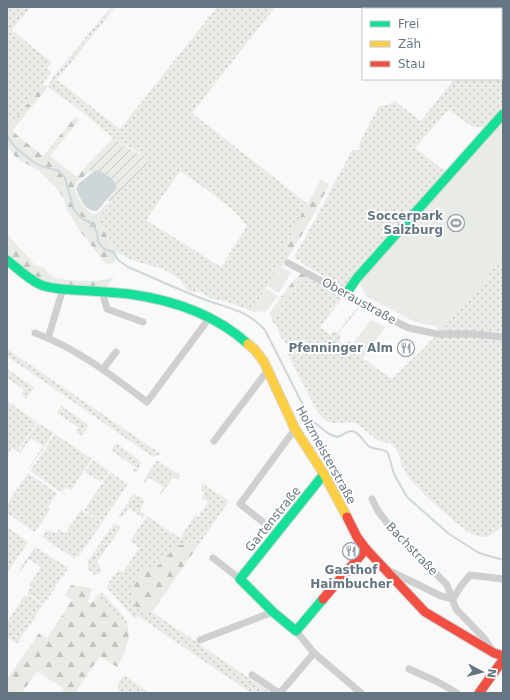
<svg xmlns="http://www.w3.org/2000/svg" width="510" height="700" font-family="'DejaVu Sans',sans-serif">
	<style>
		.grass { fill: url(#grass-dots); fill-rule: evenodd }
		.forest { fill: url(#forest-firs) }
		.park { fill: #e8ebe6 }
		.garden { fill: url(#garden-furrows) }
		.water { fill: #ced6d9 }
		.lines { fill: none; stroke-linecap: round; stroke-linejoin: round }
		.stream { stroke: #ced6d9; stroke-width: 2 }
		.fast-casing { stroke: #d5d6d7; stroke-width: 11 }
		.slow-casing { stroke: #d5d6d7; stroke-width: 11 }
		.jam-casing { stroke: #d5d6d7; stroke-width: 11 }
		.street { stroke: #cecfd0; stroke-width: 7 }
		.fast { stroke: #16e098; stroke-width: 9 }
		.slow { stroke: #ffcf43; stroke-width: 9 }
		.jam { stroke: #f24e42; stroke-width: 9 }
		.labels { text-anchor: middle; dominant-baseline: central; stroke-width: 4; stroke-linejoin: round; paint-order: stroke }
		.poi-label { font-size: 12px; font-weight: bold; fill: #657683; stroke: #fff; text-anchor: end }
		.street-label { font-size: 12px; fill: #657683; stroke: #fff }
	</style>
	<defs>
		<pattern id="grass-dots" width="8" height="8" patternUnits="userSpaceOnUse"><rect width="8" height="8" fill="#e8ebe6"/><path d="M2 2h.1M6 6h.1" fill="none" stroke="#c0c3c0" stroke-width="1.8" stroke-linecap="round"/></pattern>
		<pattern id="forest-firs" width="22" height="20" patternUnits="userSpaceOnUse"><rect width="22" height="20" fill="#e8ebe6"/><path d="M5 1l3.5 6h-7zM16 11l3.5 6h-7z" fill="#c0c3c0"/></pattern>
		<pattern id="garden-furrows" width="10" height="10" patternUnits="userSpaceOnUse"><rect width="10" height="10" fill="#e8ebe6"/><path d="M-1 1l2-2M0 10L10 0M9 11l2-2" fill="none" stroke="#c0c3c0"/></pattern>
	</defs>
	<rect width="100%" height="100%" fill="#f9f9f9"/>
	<!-- grass -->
	<g class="grass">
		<path d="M 9,7 L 31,7 L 12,30 L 52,63 L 47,68 L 51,72 L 43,85 L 12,123 L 7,120 L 7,9 Z"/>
		<path d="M 111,7 L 115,7 L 57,80 L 120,129 L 217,7 L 275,7 L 192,113 L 308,204 L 284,247 L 291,253 L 282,266 L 279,266 L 252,311 L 228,302 L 210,298 L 201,292 L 191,292 L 186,289 C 184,280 168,271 160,268 C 145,264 130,261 117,252 C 107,244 111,239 106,230 C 105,228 102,225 101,223 L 101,216 L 125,187 L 151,159 L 113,138 L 84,113 L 48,87 L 52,78 ZM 180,171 C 204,188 229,203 247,226 L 221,267 L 146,220 Z"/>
		<path d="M 496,7 L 503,7 L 503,108 L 485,127 L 473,127 L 448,110 L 415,148 L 447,173 L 347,287 L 344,288 L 303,264 L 300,260 L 296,260 L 295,255 L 316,218 L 352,150 L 359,150 L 360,142 L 379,106 L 387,105 L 395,101 L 421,121 L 454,79 L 501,79 L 501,9 L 494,9 Z"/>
		<path d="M 503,258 L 503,526 L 488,537 L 479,537 L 470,533 L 455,522 L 426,496 L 410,479 L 402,466 L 398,452 L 392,444 L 377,440 L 355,422 L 335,423 L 326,421 L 318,413 L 288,355 L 288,345 L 280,336 L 277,326 L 271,321 L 272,318 L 286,300 L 299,281 L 302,278 L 312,281 L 315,278 L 344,296 L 320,327 L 330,335 L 333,331 L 337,333 L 358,307 L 354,304 L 355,303 L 363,308 L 362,310 L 359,308 L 338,334 L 342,337 L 339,341 L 345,345 L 348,341 L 353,344 L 350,349 L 392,379 L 434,338 L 440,337 L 441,331 Z"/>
		<path d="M 7,349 L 161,454 L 153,457 L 7,356 Z"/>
		<path d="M 7,369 L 34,387 L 26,399 L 21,395 L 24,390 L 7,378 Z"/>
		<path d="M 7,401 L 37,422 L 17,452 L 12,448 L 7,455 Z"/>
		<path d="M 61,406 L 89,425 L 81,436 L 76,432 L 79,428 L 57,413 Z"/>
		<path d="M 38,423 L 54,433 L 29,469 L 28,469 L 43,446 L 31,438 L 20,454 L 18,452 Z"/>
		<path d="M 55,434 L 92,459 L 71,490 L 66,487 L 62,493 L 30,471 Z"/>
		<path d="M 116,443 L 140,461 L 141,464 L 136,473 L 133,471 L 135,467 L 112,451 L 113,450 L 112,449 Z"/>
		<path d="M 93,460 L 109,471 L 101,482 L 85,472 Z"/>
		<path d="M 156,461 L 158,461 L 181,476 L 178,480 L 173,477 L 161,495 L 159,494 L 164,487 L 149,478 L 145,483 L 143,482 Z"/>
		<path d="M 110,472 L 128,484 L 102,522 L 84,510 Z"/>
		<path d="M 28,473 L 57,493 L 48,507 L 51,509 L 35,532 L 7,513 L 7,504 Z"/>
		<path d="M 202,483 L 229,501 L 199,544 L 190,542 L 175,547 L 156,568 L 140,610 L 152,612 L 271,693 L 251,693 L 138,616 L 135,619 L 107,588 L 108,584 L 118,570 L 123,572 L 139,548 L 130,541 L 147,516 L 180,538 L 195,515 L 198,517 L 208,502 L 202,498 L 204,493 L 201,488 Z"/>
		<path d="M 135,494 L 143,499 L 144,502 L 140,510 L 145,514 L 143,518 L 128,508 L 122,517 L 118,517 L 132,496 Z"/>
		<path d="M 81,510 L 83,512 L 83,511 L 102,523 L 79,556 L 75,559 L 42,537 L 46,530 L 57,533 L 59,529 L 65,533 Z"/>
		<path d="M 114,523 L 121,528 L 97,562 L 102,571 L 100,574 L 95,575 L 88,569 L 88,561 Z"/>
		<path d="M 7,527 L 28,542 L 7,573 Z"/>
		<path d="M 35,547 L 68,568 L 44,604 L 27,593 L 31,587 L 29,585 L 41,567 L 29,559 L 21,571 L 19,570 Z"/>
		<path d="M 102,592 L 126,619 L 129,632 L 97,596 Z"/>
		<path d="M 25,595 L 27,597 L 28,595 L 43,605 L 17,644 L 7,637 L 7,622 Z"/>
		<path d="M 124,675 L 149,693 L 119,693 L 118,684 Z"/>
	</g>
	<!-- forest -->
	<g class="forest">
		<path d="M 43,85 L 48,87 L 12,131 L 43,156 L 75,117 L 79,120 L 50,156 L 77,177 L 87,165 L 91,171 L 77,182 L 74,188 C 78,199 83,208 93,214 L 98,213 L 109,201 L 111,203 L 101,216 L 101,223 L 107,231 L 110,245 L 117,252 C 116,260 114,267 105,263 L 80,231 L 66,208 L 64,199 L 59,191 L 38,170 L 19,160 L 12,153 L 7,144 L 7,120 L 12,123 Z"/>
		<path d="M 321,179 L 329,185 L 313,216 L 291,253 L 284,247 Z"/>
		<path d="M 7,234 L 35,265 L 43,267 L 49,274 L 56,278 L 77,281 L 96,281 L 111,278 L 115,274 L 106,289 L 57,286 L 30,277 L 7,256 Z"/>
		<path d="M 303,273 L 315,278 L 312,281 L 302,278 L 299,281 L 286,300 L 272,318 L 269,314 C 276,305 294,276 303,273 Z"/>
		<path d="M 191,542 L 199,544 L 152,612 L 140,610 L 132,603 L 133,584 L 146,566 L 156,568 L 175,547 Z"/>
		<path d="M 71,585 L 92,588 L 88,602 L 91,604 L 97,596 L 129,632 C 128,645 124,655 117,667 L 100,656 L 75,693 L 61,693 L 64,689 L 37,671 L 22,693 L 7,693 L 7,679 L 39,633 L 47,638 L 72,600 L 65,595 Z"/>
	</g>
	<!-- park -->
	<g class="park">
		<path d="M 503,117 L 503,258 L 441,331 L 437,330 L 437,326 L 418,323 L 418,322 L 415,322 L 367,297 L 358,280 Z"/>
		<path d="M 279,266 L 291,272 L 279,293 L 267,286 Z"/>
		<path d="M 266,289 L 278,296 L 265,313 L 259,311 L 254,312 L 252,311 Z"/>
		<path d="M 371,320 L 385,327 L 363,358 L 349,348 Z"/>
	</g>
	<!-- garden -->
	<path class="garden" d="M 113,138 L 133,151 L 151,159 L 111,203 L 108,200 L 116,189 C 111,177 109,175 96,170 L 92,173 L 87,165 Z"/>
	<!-- water -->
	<path class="water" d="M 96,170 C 104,172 118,180 116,189 L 97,211 C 85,212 80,198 76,189 L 79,183 Z"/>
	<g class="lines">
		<!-- stream -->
		<path class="stream" d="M 7,136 L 16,148 L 32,161 L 41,166 L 59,171 L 65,178 L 74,210 L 83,219 L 91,223 L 97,232 L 98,242 L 104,249 L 113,252 L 118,260 L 128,267 C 154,278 179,290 206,300 C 230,309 247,310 265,330 L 310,419 L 329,434 L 337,437 C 342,436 347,431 351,431 C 360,431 364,444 370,447 C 376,450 383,448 388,453 L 394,474 L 407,497 L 449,534 L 479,553 L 503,560"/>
		<!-- fast casing -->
		<g class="fast-casing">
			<g id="fast">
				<path d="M 7,260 C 18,269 28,279 41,285 C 51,289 64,289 74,290 C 93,291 111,292 129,294 C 173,300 215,314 248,344"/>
				<path d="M 346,294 L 357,278 L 503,114"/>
				<path d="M 323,599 L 296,631 L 273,612 L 240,579 L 324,474"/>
			</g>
		</g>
		<!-- slow casing -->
		<g class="slow-casing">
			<path id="slow" d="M 248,344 L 255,350 L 264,362 L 295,429 L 324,474 L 347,517"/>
		</g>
		<!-- jam casing -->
		<g class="jam-casing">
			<g id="jam">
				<path d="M 347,517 L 357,537 L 366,549 L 425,612 L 494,653 L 503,656"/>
				<path d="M 323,599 L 366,549"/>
				<path d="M 479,693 L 503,660"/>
			</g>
		</g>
		<!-- street -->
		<g class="street">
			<path d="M 288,263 L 346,294 L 375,312 L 409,328 L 437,334 L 475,334 L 503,337"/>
			<path d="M 102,291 L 107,309 L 143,322"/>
			<path d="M 35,333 C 75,347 114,377 147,402 L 210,317"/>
			<path d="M 48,338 L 63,289"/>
			<path d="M 103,369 L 116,352"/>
			<path d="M 214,441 L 268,370"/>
			<path d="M 372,499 L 378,511 L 388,524 L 447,585 L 456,609 L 484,638 L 492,650"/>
			<path d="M 277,533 L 240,504 L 295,429"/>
			<path d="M 213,558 L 240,579"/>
			<path d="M 386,569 L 441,596 L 453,599 L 461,586 L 470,575 L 503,579"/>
			<path d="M 296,631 L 314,653 L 361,693"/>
			<path d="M 200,640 L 273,612"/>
			<path d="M 409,669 L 438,682 L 457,693"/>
			<path d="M 252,675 L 279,693"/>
			<path d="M 280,693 L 314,653"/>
		</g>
		<!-- fast -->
		<use href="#fast" class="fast"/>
		<!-- slow -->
		<use href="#slow" class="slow"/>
		<!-- jam -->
		<use href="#jam" class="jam"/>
	</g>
	<!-- icons -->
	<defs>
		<g id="stadium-ring" transform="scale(0.9)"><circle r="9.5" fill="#fff" stroke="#99a4ac" stroke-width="1.5"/><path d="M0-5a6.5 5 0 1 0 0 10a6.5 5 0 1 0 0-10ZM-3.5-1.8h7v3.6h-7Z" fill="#99a4ac"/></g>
		<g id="restaurant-ring" transform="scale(0.9)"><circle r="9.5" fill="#fff" stroke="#99a4ac" stroke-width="1.5"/><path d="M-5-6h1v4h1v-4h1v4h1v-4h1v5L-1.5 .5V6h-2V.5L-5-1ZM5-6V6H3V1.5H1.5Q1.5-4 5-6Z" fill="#99a4ac"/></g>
	</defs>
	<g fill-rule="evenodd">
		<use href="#stadium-ring" x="456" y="223"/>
		<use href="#restaurant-ring" x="406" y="348"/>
		<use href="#restaurant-ring" x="351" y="551"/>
	</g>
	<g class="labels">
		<!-- poi labels -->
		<g class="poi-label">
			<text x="443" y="216">Soccerpark<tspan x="443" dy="14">Salzburg</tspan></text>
			<text x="393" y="348">Pfenninger Alm</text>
			<text x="351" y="570" text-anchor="middle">Gasthof<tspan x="351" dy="14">Haimbucher</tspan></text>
		</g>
		<!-- street labels -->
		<g class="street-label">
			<text transform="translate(359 301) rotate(29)">Oberaustraße</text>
			<text transform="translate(326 455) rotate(61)">Holzmeisterstraße</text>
			<text transform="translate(273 519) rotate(-51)">Gartenstraße</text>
			<text transform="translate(412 549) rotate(46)">Bachstraße</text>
		</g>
	</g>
	<!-- border -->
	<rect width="510" height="700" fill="none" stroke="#657683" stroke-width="16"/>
	<!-- legend -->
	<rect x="362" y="8" width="140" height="72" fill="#ffffff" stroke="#c1c8cd"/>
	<rect x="370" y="21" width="20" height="6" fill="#16e098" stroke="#c1c8cd"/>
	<text x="398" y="28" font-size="12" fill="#657683">Frei</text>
	<rect x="370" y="41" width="20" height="6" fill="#ffcf43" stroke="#c1c8cd"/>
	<text x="398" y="48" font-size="12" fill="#657683">Zäh</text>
	<rect x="370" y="61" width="20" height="6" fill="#f24e42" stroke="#c1c8cd"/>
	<text x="398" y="68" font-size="12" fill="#657683">Stau</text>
	<!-- north arrow -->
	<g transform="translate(482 672) rotate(97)" stroke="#ffffff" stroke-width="3" paint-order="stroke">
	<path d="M0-3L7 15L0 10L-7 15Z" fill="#657683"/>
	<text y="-6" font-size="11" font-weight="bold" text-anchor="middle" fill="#657683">N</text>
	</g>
</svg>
